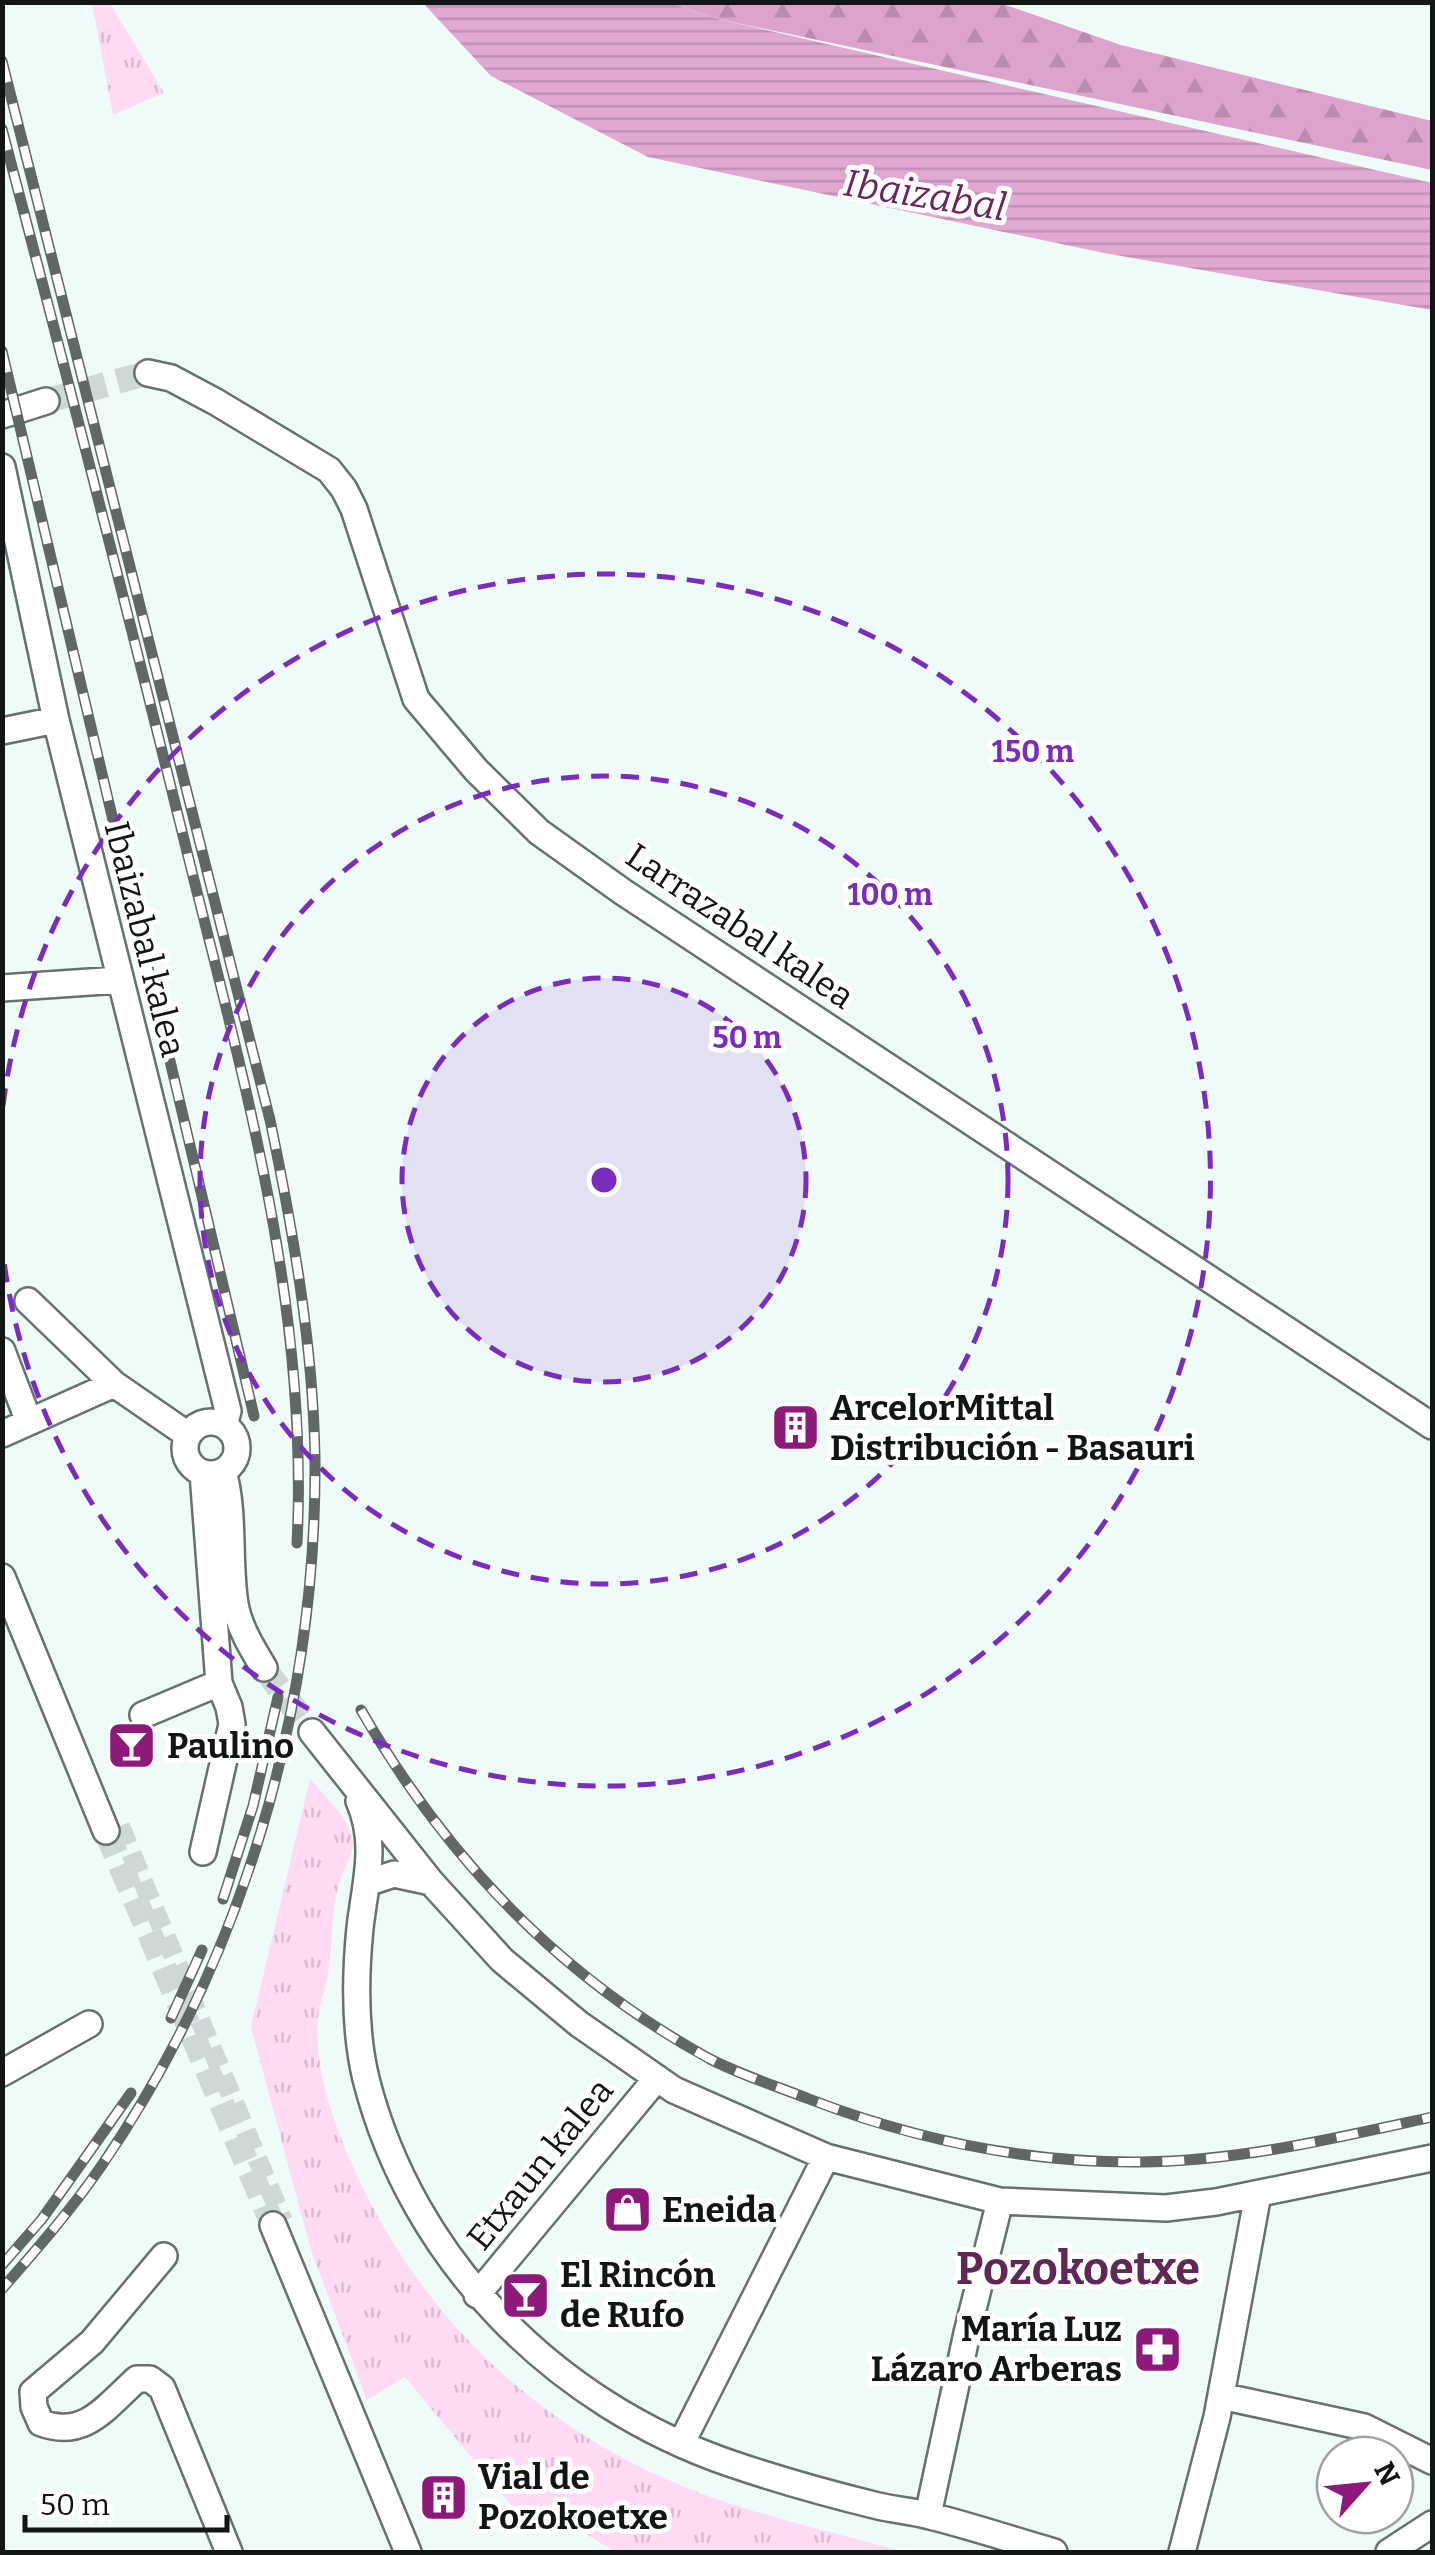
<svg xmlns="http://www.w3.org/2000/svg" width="1435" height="2555" font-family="Bitter,serif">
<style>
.forest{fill:url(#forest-firs)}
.park{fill:url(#park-tufts)}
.water{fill:url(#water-rules)}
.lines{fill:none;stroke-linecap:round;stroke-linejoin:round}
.pedestrian-tunnel{stroke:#ced8d7;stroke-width:20;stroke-dasharray:20 10;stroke-linecap:butt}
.minor-tunnel{stroke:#ced8d7;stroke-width:25;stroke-dasharray:25 12;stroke-linecap:butt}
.minor-casing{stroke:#67716f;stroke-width:30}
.minor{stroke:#fff;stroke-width:25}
.rail-casing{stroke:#606766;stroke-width:11}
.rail{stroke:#fff;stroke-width:8;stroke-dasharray:22;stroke-linecap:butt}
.ring{fill:none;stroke:#7b2cbf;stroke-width:5;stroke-dasharray:18 12}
.labels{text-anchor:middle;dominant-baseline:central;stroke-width:10;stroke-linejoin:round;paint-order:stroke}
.street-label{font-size:35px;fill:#111514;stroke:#fff}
.poi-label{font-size:35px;font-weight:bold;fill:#111514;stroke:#fff;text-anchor:start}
.water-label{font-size:38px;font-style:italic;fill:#68265a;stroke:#fff}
.district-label{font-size:45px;font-weight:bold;fill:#602854;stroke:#fff}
.centre{fill:#7b2cbf;stroke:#fff;stroke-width:5}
.ring-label{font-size:30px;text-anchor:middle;font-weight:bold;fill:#7b2cbf;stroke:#fff;stroke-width:10;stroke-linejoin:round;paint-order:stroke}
</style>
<defs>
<pattern id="forest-firs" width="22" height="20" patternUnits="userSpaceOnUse" patternTransform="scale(2.5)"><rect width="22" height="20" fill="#dca4cd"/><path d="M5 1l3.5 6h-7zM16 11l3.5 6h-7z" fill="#bc8caf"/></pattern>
<pattern id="park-tufts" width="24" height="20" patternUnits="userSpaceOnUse" patternTransform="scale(2.5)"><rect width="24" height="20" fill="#ffdaf4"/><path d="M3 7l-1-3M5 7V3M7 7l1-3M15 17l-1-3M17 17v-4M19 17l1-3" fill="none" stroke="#dabad0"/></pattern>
<pattern id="water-rules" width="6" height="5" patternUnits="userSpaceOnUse" patternTransform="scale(2.5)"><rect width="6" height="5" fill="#e1a8d2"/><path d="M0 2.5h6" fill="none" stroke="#c090b3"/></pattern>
</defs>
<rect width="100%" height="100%" fill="#effbf9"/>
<!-- forest -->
<path class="forest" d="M671,3H1000L1121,45L1432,121V170L718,19Z"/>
<!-- park -->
<path class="park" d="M92,3H110L164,93L113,115Z
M310,1779C323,1794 345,1814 351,1833C357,1852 344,1867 339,1883C331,1911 333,1945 328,1974C326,1988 319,2003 318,2018C313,2076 340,2141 365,2192C429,2321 534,2421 666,2479C742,2513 826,2530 905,2552H615L555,2514L522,2518L405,2377L367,2400L311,2250L251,2027Z"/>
<!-- water -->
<path class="water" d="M423,3H671L718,19L1432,183V310L1104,253L648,157L491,76Z"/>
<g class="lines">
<!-- pedestrian-tunnel -->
<path class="pedestrian-tunnel" d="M120,1826L283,2221"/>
<!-- minor-tunnel -->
<path class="minor-tunnel" d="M46,401L148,373
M264,1668L312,1732
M106,1831L273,2225"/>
<defs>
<path id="minor" d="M148,373L171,378L216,402L329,470L344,489L354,509L416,699L476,770L539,832L623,892L1432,1426
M2,415L46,401
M2,467L56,720L228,1411L224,1425
M2,731L56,720
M2,988L119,980
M28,1301L114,1384L188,1435
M2,1351L29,1422
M185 1448a26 26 0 1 1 52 0a26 26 0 1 1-52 0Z
M2,1434L114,1384
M223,1471C235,1515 228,1560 235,1604C239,1627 252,1648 264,1668
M2,1577L106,1831
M143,1715L219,1683L203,1473
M312,1732L431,1882L502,1960L579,2024L674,2090L826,2157L1000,2201L1166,2208L1216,2202L1432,2158
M359,1801C378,1844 365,1883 360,1928C355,1978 354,2029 366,2079C412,2260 555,2404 732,2464C779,2480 829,2494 878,2506C895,2510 913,2511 930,2516C971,2526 1012,2540 1054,2552
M203,1852L232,1724L229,1707L219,1683
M367,1883L394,1874L431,1882
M2,2073L89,2024
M273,2225L408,2552
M164,2256L92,2342L33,2392L34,2407L41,2423C85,2439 106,2407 137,2379H150L162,2388L229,2552
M477,2295L657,2078
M1221,2396L1364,2427L1432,2461
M682,2442L826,2157
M928,2515L967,2333L1000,2201
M1182,2552L1217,2417L1258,2194
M1389,2552L1432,2524"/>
</defs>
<!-- minor casing -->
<use href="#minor" class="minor-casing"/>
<!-- minor -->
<use href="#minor" class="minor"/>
<defs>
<path id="rail" d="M2,61L270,1120C293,1231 313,1344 315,1458C317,1707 243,1959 102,2165C72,2209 37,2249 2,2289
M2,129C66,372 129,616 189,860C245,1084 309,1310 297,1543
M2,351L254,1416
M361,1710C447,1859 559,1976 710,2059C741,2075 776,2086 809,2099C916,2140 1025,2163 1141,2162C1240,2161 1336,2138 1432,2117
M223,1899L253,1806L278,1697
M171,2018L202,1950
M2,2265L42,2219L131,2093"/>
</defs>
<!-- rail casing -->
<use href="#rail" class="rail-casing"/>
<!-- rail -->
<use href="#rail" class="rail"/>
</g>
<!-- distance rings -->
<circle cx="604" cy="1180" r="202" fill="#7b2cbf" fill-opacity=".12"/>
<g class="ring">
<circle cx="604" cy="1180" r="202"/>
<circle cx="604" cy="1180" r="404"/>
<path d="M3 1106A606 606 0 1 1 3 1254"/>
</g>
<!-- icons -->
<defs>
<symbol id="building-square" viewBox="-11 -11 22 22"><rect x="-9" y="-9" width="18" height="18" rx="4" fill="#8d197a" stroke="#fff"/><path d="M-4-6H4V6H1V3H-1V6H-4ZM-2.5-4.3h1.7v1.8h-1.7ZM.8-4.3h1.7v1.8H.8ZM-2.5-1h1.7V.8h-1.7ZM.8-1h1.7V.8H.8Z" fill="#fff"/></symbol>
<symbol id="bar-square" viewBox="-11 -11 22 22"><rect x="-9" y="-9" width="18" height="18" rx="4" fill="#8d197a" stroke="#fff"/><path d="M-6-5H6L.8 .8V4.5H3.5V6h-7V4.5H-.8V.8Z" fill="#fff"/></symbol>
<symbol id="shop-square" viewBox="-11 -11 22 22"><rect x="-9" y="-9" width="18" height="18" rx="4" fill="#8d197a" stroke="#fff"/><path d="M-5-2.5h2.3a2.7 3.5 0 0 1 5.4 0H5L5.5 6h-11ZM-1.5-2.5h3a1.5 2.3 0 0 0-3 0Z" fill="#fff"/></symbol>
<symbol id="pharmacy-square" viewBox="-11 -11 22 22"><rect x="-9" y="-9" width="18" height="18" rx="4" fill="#8d197a" stroke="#fff"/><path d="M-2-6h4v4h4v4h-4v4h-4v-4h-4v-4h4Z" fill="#fff"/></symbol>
</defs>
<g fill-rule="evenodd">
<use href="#building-square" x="768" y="1400" width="55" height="55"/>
<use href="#bar-square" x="104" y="1718" width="55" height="55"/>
<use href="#shop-square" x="600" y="2182" width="55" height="55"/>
<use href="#bar-square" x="498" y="2268" width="55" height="55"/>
<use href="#pharmacy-square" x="1130" y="2322" width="55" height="55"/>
<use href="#building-square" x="416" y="2470" width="55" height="55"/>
</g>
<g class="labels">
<!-- street labels -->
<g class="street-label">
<text transform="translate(740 926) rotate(34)">Larrazabal kalea</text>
<text transform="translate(145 939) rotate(76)">Ibaizabal kalea</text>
<text transform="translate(540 2164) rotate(-51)">Etxaun kalea</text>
</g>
<!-- poi labels -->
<g class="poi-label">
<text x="830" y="1408">ArcelorMittal<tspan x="830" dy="40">Distribución - Basauri</tspan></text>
<text x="167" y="1746">Paulino</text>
<text x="662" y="2210">Eneida</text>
<text x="560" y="2275">El Rincón<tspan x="560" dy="40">de Rufo</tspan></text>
<text x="1122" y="2329" text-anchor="end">María Luz<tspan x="1122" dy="40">Lázaro Arberas</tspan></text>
<text x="478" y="2477">Vial de<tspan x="478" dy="40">Pozokoetxe</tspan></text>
</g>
<!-- water labels -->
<g class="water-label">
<text transform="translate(925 195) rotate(9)">Ibaizabal</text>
</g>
<!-- district labels -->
<g class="district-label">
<text x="1078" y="2269">Pozokoetxe</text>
</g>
</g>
<circle cx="604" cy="1180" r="15" class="centre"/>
<g class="ring-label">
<text x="1033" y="762">150 m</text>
<text x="890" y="905">100 m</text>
<text x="747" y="1048">50 m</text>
</g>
<!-- border -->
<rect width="1435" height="2555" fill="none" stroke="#111514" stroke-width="10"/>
<!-- north arrow -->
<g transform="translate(1365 2485) rotate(63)"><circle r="48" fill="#ffffff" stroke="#a0a1a1" stroke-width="2.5"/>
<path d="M0-8L18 38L0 25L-18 38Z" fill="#8d197a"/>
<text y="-15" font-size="28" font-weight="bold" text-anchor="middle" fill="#111514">N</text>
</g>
<!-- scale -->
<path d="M25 2515v15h202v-15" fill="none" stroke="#111514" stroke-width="5"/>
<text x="40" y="2515" font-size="30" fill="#111514" stroke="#ffffff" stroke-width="8" paint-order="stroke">50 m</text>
</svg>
